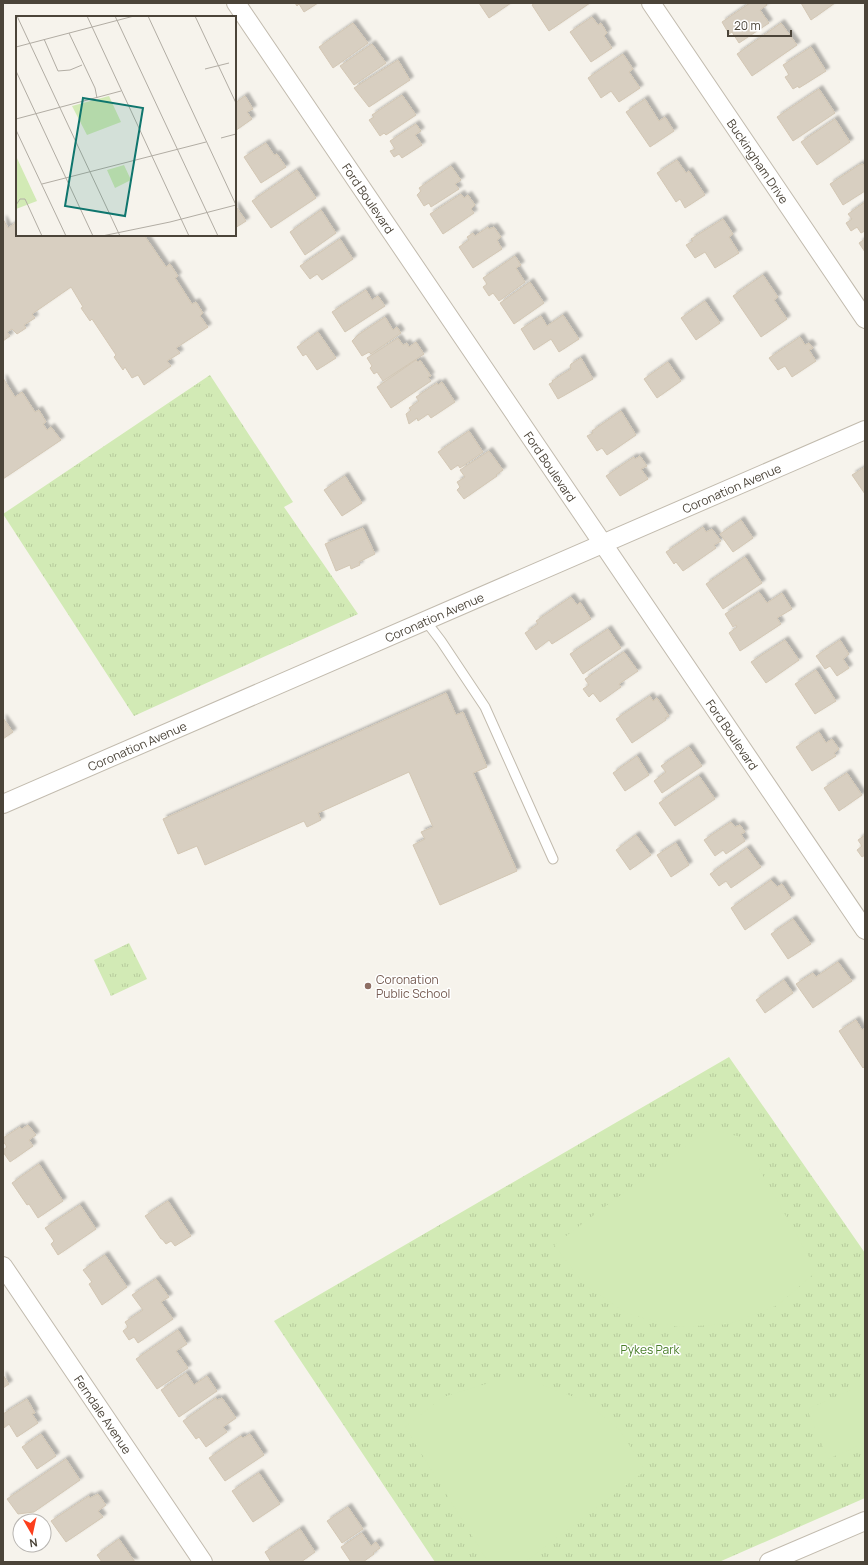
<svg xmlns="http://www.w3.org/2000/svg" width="868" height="1565" font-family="Manrope,sans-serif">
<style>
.grass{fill:url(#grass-tufts)}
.pitch{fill:#d2eab5}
.building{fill:#d8cfc1;stroke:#d3c7b4;filter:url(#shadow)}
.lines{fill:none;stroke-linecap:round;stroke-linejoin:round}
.lane-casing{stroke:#c2bbae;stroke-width:11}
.street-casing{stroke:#c2bbae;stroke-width:20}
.lane{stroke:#fff;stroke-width:9}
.street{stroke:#fff;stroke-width:18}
.education-dot{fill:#8d6e63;stroke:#fff;stroke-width:1.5}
.labels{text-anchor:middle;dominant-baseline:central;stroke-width:3;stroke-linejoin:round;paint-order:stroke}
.street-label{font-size:12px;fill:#4b4439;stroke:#fff}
.education-label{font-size:12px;fill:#785e54;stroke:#fff;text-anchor:start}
.park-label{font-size:12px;fill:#4a7f2a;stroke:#fff}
.inset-road{fill:none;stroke:#b2ada4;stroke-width:1}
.view{fill:#0f766e;fill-opacity:0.15;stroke:#0f766e;stroke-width:2}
.inset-edge{fill:none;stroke:#4b4439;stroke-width:2}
</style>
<defs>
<pattern id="grass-tufts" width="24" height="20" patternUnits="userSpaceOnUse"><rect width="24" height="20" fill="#d2eab5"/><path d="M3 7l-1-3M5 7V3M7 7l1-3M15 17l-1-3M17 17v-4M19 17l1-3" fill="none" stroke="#b6ca9c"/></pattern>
<filter id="shadow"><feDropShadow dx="3.5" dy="-3.5" stdDeviation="1" flood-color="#0004"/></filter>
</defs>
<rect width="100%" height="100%" fill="#f6f3ec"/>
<!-- grass -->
<path class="grass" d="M210,375L293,502L284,507L358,614L134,716L3,514Z
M129,943L147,979L111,996L94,960Z
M729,1057L865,1253V1498L719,1562H435L274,1321Z"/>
<!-- pitch -->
<path class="pitch" d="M709,1129L741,1137L817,1271L778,1305L730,1324L678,1327L628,1314L585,1285L554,1245Z
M489,1383H537L582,1400L620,1430L645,1471L525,1562H488L405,1427L443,1397Z
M865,1384V1443L828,1459L807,1409Z"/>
<!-- building -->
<path class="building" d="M295,3H318L304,12L299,4L297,6Z
M479,3H511L489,18Z
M535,3H590L549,31L532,5Z
M750,3H765L767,5L760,10L769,23L739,43L732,32L729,34L722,22Z
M801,3H835L811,20Z
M592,17L598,25L601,23L607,33L604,36L612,48L591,62L570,32Z
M353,23L368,43L333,68L319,47Z
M781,23L797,45L752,76L737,54Z
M372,44L386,63L354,85L340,66Z
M811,47L826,71L799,88L798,86L793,89L785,77L789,75L783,65Z
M623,54L633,69L629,72L640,88L619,102L611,91L601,98L588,78Z
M398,60L410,80L369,107L354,88Z
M819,89L835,113L793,141L777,117Z
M402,95L416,115L386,135L384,133L380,136L369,120L374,117L372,115Z
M245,96L253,109L247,112L252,119L235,131V103Z
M645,99L659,121L665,117L674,131L650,147L626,112Z
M835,119L850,142L817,165L801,142Z
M416,124L421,131L415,135L422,145L402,158L399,154L394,157L390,151L395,149L390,141Z
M266,143L274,155L277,154L286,167L261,183L244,157Z
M677,160L686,173L689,171L705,195L685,208L680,199L676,202L657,173Z
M863,164L865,167V191L843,205L830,184L859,165Z
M451,166L461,180L455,184L459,189L431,207L429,203L424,206L417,195L421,191L419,188Z
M297,170L316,198L271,228L252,201Z
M461,194L464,198L468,195L475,205L471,209L474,213L443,234L430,214Z
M865,202V231L861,233L857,227L851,231L846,223L852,219L848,214Z
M235,205L246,221L235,228Z
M321,210L336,233L305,255L290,232Z
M3,219L8,228L17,222V235H144L166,267L170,264L178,276L175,278L192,304L196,302L203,313L200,316L208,327L176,348L180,353L167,361L171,366L144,385L138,375L132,378L125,367L123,370L114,357L116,355L92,319L90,321L81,308L83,307L71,287L32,314L35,318L24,325L26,328L17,334L12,329L7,332L10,336L3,341Z
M723,219L733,234L729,237L739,253L715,268L705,252L695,258L686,245L693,241L691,239Z
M488,227L489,229L494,227L501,237L497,240L502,249L473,268L459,247L469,240L467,237L473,233L475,236Z
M340,239L353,259L322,280L317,274L310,279L300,266Z
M865,239V252L859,243Z
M515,256L521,265L516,268L525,282L499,301L493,293L489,296L483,287L487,284L483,278Z
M763,275L778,297L774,300L787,319L761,337L733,296Z
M530,282L544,303L514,324L500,303Z
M366,290L372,300L378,296L385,306L345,332L332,312Z
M705,301L720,323L696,340L681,318Z
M563,315L579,339L559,352L551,339L534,350L521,329L541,316L547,326Z
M385,317L393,330L397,327L401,333L371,354L369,352L362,356L352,341L358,335Z
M318,332L336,358L317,370L306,354L303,356L297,347Z
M800,337L805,345L809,343L813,348L809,350L816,361L792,377L785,366L778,370L769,358Z
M398,338L403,345L407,343L409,347L416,342L424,354L383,381L377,372L374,374L370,368L372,366L367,358Z
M581,358L593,379L558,399L549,384L553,382L552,381L571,369L570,366L571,364Z
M416,360L418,362L420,360L431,376L428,377L431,381L391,408L377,387Z
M668,362L681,381L657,398L644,379Z
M3,378L15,397L22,392L35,412L39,410L46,422L43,424L47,430L51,427L61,440L3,479Z
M442,382L455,402L431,418L428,414L418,421L417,418L409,424L406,414L411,410L409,408L419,401L416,397L437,383L438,385Z
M621,411L636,435L607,455L602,448L597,451L587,436L593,433L592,431Z
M469,431L483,452L460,468L458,465L451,470L438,452Z
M489,451L503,470L496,475L497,476L464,499L457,490L460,487L457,482L465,477L460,470Z
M640,456L647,466L641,469L648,479L620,496L606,476L634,457L635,459Z
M865,467V494L852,475Z
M345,476L362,503L342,516L324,490Z
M741,520L753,538L733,552L720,534Z
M703,527L706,532L712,529L721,541L714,545L716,548L683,571L676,562L674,564L666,552Z
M363,528L375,554L359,562L360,565L351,569L350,565L336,571L325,544Z
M745,557L762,583L723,609L706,584Z
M759,592L767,603L782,593L792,609L777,618L781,624L740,651L729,633L737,627L736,625L733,627L725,614Z
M571,597L577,605L580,602L591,619L552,644L549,640L536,650L525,633L538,624L536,621Z
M608,629L621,648L583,674L570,654Z
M785,640L799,660L766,683L751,662Z
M840,640L849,654L843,659L849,668L837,676L830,666L825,669L816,656Z
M624,652L638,671L619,684L621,687L600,702L593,693L589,697L583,689L589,685L585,679Z
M816,670L836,701L815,714L795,684Z
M446,693L456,715L463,712L487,767L473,773L517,871L440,905L413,845L425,839L421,832L433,827L409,772L318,813L321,820L307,827L304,821L205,865L197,846L178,854L163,819Z
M650,696L653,701L657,698L669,716L665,718L666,720L632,743L616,719Z
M3,718L13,732L3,739Z
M819,732L826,743L832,739L839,749L834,753L836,756L812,771L796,747Z
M689,747L702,766L662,793L654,781L666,772L661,766Z
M637,756L649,775L625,791L613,773Z
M847,773L862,795L839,811L824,788Z
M699,776L715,799L675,826L659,803Z
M731,822L735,827L740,825L745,832L741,834L745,841L726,854L723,850L715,856L704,840Z
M636,835L651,855L630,870L616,850Z
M865,835V855L862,857L857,850L862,846L858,840Z
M676,843L689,865L671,877L657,855Z
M747,848L761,867L731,888L726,881L719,886L710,874Z
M771,880L777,887L782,884L791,898L745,930L731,908Z
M793,919L811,944L788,959L771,934Z
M838,962L852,981L813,1008L796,984L813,973L816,977Z
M784,980L793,993L765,1013L756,1000Z
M856,1020L862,1030L865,1028V1066L863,1068L839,1031Z
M28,1125L36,1135L29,1140L33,1146L10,1162L3,1152V1150L7,1147L3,1141V1138L20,1127L22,1129Z
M39,1164L63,1201L38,1218L29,1204L27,1205L12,1183Z
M168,1201L191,1236L175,1246L171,1241L166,1244L162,1239H161L145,1216Z
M80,1205L96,1229L58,1255L51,1244L54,1241L45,1228Z
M105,1255L127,1287L102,1305L89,1284L92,1282L83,1270Z
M156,1279L169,1297L161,1302L173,1319L138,1343L134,1337L129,1340L123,1331L128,1327L125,1322L143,1310L132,1295Z
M178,1330L187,1344L176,1351L188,1368L157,1389L136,1359Z
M186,1373L194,1385L207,1376L217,1391L179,1417L161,1390Z
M3,1375L9,1384L3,1388Z
M216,1398L217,1400L222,1398L236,1418L223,1427L227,1432L206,1447L199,1437L196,1439L183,1421Z
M27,1399L35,1413L32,1414L38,1423L17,1437L9,1424L4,1428L3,1414Z
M41,1434L56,1456L37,1469L22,1447Z
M250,1434L264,1455L225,1481L209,1458L241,1436L243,1438Z
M66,1459L80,1480L34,1512L18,1514L7,1499Z
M259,1473L280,1504L253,1522L232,1491Z
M98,1494L106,1505L98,1511L103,1517L66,1542L51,1521L89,1496L90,1498Z
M348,1507L363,1529L342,1543L327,1521Z
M300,1529L315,1552L301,1562H271L265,1552Z
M362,1533L371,1546L376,1542L380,1548L373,1553L374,1554L363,1562H351L341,1547Z
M119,1539L135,1562H102L97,1555Z"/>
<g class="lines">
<defs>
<path id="lane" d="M425,620L441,641L485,707L553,859"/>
<g id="street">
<path id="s1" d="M236,3L865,930"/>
<path id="s2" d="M651,3L865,319"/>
<path id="s3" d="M3,804L865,430"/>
<path id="s4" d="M3,1266L203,1562"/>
<path d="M769,1562L865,1521"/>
</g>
</defs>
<!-- lane casing -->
<use href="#lane" class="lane-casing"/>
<!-- street casing -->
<use href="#street" class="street-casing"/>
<!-- lane -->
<use href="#lane" class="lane"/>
<!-- street -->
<use href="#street" class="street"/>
</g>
<!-- markers -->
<circle class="education-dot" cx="368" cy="986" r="4"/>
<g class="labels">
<!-- street labels -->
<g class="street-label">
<text stroke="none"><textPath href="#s2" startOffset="191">Buckingham Drive</textPath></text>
<text stroke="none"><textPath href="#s1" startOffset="236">Ford Boulevard</textPath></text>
<text stroke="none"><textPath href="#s1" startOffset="560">Ford Boulevard</textPath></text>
<text stroke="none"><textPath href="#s3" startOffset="794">Coronation Avenue</textPath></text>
<text stroke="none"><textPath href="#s3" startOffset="470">Coronation Avenue</textPath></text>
<text stroke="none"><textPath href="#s1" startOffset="884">Ford Boulevard</textPath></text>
<text stroke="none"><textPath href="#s3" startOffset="146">Coronation Avenue</textPath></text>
<text stroke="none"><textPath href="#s4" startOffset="179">Ferndale Avenue</textPath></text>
</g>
<!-- education labels -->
<g class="education-label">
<text x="376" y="979">Coronation<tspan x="376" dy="14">Public School</tspan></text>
</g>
<!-- park labels -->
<g class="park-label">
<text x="650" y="1349">Pykes Park</text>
</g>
</g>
<!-- overview -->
<g transform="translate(16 16)">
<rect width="220" height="220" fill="#f6f3ec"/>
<path d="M93,80L105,106L71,119L56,90ZM0,140L21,185L0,193ZM108,149L115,164L99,172L91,154Z" fill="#d2eab5"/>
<path d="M91,86L97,97L91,99L84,97L81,91ZM73,101L80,102L85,108L73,114L67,103Z" fill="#d2eab5"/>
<path class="inset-road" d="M1,0L104,220M71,0L173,220M99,0L202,220M132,0L220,189M179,0L220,87M53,17L79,72L81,82M28,23L42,55L54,54L66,49M0,31L118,0M189,53L213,47M0,55L77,220M0,103L105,75M0,114L50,220M205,122L220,118M26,168L190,126M0,189L4,183H9L26,220M86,220L154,206L220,189"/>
<path class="view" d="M67,82L127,92L109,200L49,190Z"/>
<rect width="220" height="220" class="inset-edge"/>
</g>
<!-- border -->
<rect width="868" height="1565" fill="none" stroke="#4b4439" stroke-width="8"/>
<!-- north arrow -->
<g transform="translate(32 1533) rotate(171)"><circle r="19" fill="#ffffff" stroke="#b7b4b0"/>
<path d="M0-3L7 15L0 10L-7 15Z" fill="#fc3f1d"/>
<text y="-6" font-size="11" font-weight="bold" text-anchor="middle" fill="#4b4439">N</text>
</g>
<!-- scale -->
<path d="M728 30v6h63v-6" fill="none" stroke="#4b4439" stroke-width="2"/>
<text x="734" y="30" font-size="12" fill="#4b4439" stroke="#ffffff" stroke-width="3" paint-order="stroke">20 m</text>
</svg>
